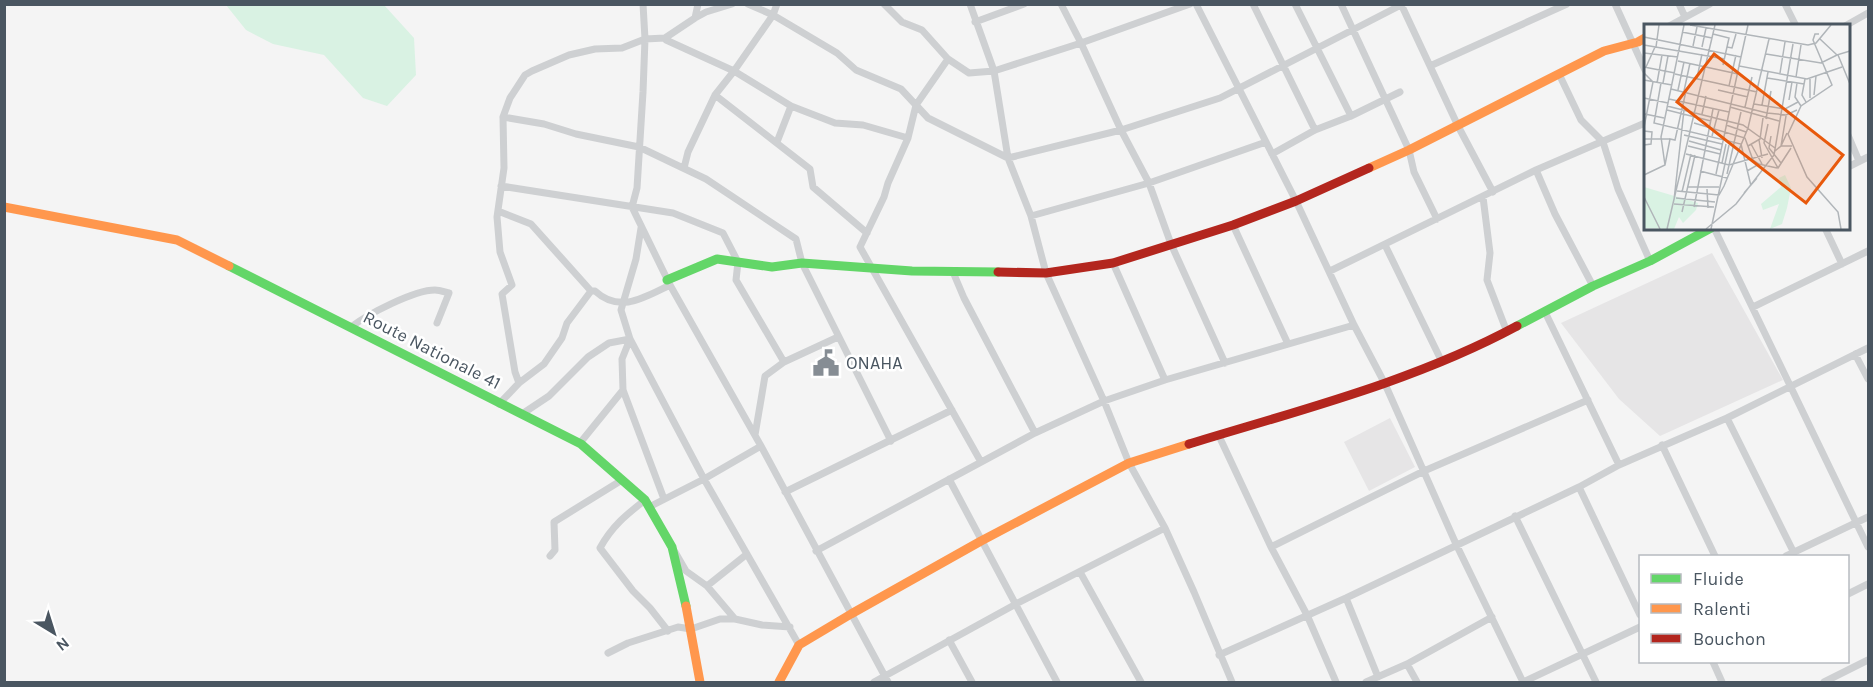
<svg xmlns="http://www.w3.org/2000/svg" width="1873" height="687" font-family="Karla,sans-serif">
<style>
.education{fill:#e6e5e6}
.green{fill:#d9f2e3}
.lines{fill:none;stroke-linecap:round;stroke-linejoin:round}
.street{stroke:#ced0d2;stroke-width:7}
.fast{stroke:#63d668;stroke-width:9}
.slow{stroke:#ff974d;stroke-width:9}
.jam{stroke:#b3261e;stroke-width:9}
.labels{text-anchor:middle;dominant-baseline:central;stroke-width:5;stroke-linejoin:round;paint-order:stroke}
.street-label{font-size:18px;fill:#4a5661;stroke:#fff}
.poi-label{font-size:18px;fill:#4a5661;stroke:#fff;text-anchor:start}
.inset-road{fill:none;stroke:#b0b5b9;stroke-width:1.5}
.view{fill:#e8590c;fill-opacity:0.15;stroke:#e8590c;stroke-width:3}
.inset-edge{fill:none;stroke:#4a5661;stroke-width:3}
</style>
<rect width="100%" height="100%" fill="#f4f4f4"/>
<!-- education -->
<path class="education" d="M1712,253L1783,380L1660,436L1619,399L1561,323Z
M1390,418L1415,467L1369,491L1344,442Z"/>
<!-- green -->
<path class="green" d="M226,5H384L414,38L416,75L387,106L363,98L324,55L273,44L246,30Z"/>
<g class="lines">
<!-- street -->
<path class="street" d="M643,4L645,39L643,92L637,188L632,207L670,285L761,446L888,682
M748,4L773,15L837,53L856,70L901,89L928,118L1008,158L1121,130L1220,98L1403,4
M884,4L902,22L922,30L948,59L969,73L994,71L1081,43L1190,4
M970,4L994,71L1008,158L1031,216L1046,273L1104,401L1129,463L1165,528L1194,592L1232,682
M1061,4L1081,43L1121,130L1149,183L1171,244L1225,363
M1196,4L1296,201L1354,325L1385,384L1456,544L1523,682
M1253,4L1315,130
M1295,4L1351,116
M1341,4L1409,150L1414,172L1437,219
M1401,4L1458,126L1493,192
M1615,4L1645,70
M1679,4L1685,17
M1785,4L1796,26
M695,18L706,12L732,4
M975,22L1024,4
M1669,26L1710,4
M1845,26L1868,13
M665,38L666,40L734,71L791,106L835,123L863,125L908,138
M948,59L916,105L908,138L888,183L884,197L860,247L981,462
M1430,66L1567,4
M1559,74L1581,120L1603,142L1618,189L1650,261
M715,95L810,169L813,187L867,233
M503,117L510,98L525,75L532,71L569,55L595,49L622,48L645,39L665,38L695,18L698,4
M1848,135L1859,161
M777,142L791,106
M1272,154L1315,130L1351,116L1400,92
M1848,167L1868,157
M684,168L688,152L715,95L734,71L773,15L777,4
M1536,170L1555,214L1593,286
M501,186L673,213L723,233L738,262L736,280L784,362
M1483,197L1490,253L1487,280L1507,332
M498,211L531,224L591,291
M1031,216L1149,183L1266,142
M1233,225L1288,344
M641,228L636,259L621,310L630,339L704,479L799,645
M1714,228L1868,547
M1825,228L1842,264
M1385,245L1442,362
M1113,263L1165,380
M1330,271L1536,170L1645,123
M953,272L964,298L1035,433
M1753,307L1868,251
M1545,312L1619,465
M351,327C368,314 414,290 435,290C439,290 445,292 449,293L437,323
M630,339L622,359L623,390L664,499
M1855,354L1868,379
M519,383L515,372L502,294L512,285L500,252L497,217L504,168L503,117L544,124L576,134L639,147L706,179L796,239L802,263L891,441
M499,404L519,383L544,364L562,338L567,323L591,291H595C620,314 645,297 670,285
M522,414L549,396L588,357L609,343L630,339
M1727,418L1794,553
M755,435L765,376L784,362L838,337
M1219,436L1271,547L1307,615L1336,682
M580,443L623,390
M1662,445L1715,556
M949,479L1057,682
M1579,487L1640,615
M785,492L952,410
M645,500C626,515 612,526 600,548L633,591L650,608L668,631
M649,507L704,479L761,446
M1515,516L1596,682
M1271,547L1424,471L1588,400
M816,551L1035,433L1104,401L1165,380L1354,325
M675,552L686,571L707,586L735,619
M550,556L555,550L554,522L622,480
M1786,556L1868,517
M1080,572L1141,682
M707,586L747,554
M1848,594L1868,584
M1346,598L1378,677
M949,640L972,682
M608,653L628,643L678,627L691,629L720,619H735L762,625L790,627
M1219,655L1346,598L1579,487L1619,465L1727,418L1868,348
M1713,662L1722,682
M1407,664L1417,682
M874,682L1016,604L1165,528
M1366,682L1407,664L1492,617
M1523,682L1640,627
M1824,682L1868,660"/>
<!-- fast -->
<path class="fast" d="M229,266L581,444L645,500L672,547L686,606
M667,280L717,259L772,267L802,263L912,271L998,272
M1517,326L1593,286L1650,261L1711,228"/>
<!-- slow -->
<path class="slow" d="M1369,168L1409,150L1604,51L1638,42L1645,38
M4,207L177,240L229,266
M686,606L700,682
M779,682L799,645L851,614L981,541L1129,463L1189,444"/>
<!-- jam -->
<path class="jam" d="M998,272L1046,273L1113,263L1233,225L1296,201L1369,168
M1189,444C1300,410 1415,381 1517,326"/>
</g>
<!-- icons -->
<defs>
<symbol id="civic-bare" viewBox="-9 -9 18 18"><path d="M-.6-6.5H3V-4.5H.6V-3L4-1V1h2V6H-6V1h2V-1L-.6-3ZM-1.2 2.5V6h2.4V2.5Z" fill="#868d94" stroke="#fff" stroke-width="2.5" paint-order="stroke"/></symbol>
</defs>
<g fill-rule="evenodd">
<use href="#civic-bare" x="807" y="344" width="38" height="38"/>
</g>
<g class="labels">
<!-- street labels -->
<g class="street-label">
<text transform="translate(432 350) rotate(27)">Route Nationale 41</text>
</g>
<!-- poi labels -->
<g class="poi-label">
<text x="846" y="363">ONAHA</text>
</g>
</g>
<!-- overview -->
<g transform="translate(1644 24)">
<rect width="206" height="206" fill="#f4f4f4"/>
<path d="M141,151L147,164L143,184L138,200L126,205L135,180L119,186L117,180L137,163L135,154ZM0,163L54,179L52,186L39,199L35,193L30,205L0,204Z" fill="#d9f2e3"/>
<path class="inset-road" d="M46,1L164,21L172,19L187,1M104,1L95,42L163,55L198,43M38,8L68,14M69,10L85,14L79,41M175,10H171L169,16L188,61L157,82L144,110L163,153L194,188L197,205M0,13L97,33M176,15L193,31L206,27M0,21L81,35M49,22L53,3M12,23L15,1M58,23L62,4M83,23L88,24L92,10M0,29L34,33M122,30L177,39L193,31M194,31L206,60M34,37L94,50M0,43L31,49M2,43L11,23M0,49L9,58L0,103M136,49L141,18M31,50L113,68M152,53L157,21M53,54L58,30M123,54L160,60M161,55L158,71L162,78M166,55V74M0,56L28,61M13,59L18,31M17,59L10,99L97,120L107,162M19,59L24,32M153,59L151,73L157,82M85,62L92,31M27,65L123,89L142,91L153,86M34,66L40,38M74,66L104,73M40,67L46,39M170,71L172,52M0,74L24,79M25,75L85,88M145,76L148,58M110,80L141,85L154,78M118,81L124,48M23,82L99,101L131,124M86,83L135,97M101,83L108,53M23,86L67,97M1,90L20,94M58,90L62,72M122,95L127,67M50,99L101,114L109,136L115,140M124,100L120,119L134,144L147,124M82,101L102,108M0,107L8,108L7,120L0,121M143,109L137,122H148M40,111L78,120M68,112L75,86M127,112L125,124L137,139M0,115H26M115,116L118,134M45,117L77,126M107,120L118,140M44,122L76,130M104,122L116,115L119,94M131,127L137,122L142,92M42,130L85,141L124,130M78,139L82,120M21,141L17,113L40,1M56,147L83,154M103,147L115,140L133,144M72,150L95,42M83,150L97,88M0,151L21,141L26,115L31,116L42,67M44,163H75M63,165L64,184M33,167L75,171L80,162L104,104L125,15M38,168L47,130M100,169L113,154M0,173L16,205M32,174L71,178M30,176L40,86M30,180L70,183M50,183L69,85M38,188L51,131M23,205L71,1M62,205L92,180L130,131L149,20M67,205L85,121"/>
<path class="view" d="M70,30L199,131L162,179L33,78Z"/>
<rect width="206" height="206" class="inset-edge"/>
</g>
<!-- border -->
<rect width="1873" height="687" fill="none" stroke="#4a5661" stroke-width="12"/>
<!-- legend -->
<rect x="1639" y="555" width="210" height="108" fill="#ffffff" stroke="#b7bbc0" stroke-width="1.5"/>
<rect x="1651" y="574" width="30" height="9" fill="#63d668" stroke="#b7bbc0" stroke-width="1.5"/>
<text x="1693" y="585" font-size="18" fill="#4a5661">Fluide</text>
<rect x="1651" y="604" width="30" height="9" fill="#ff974d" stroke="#b7bbc0" stroke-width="1.5"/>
<text x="1693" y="615" font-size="18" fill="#4a5661">Ralenti</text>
<rect x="1651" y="634" width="30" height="9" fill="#b3261e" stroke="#b7bbc0" stroke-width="1.5"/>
<text x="1693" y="645" font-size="18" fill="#4a5661">Bouchon</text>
<!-- north arrow -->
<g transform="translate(54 633) rotate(142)" stroke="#ffffff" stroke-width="4.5" paint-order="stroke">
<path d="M0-4.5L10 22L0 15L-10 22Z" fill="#4a5661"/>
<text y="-9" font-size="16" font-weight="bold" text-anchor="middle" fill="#4a5661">N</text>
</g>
</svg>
